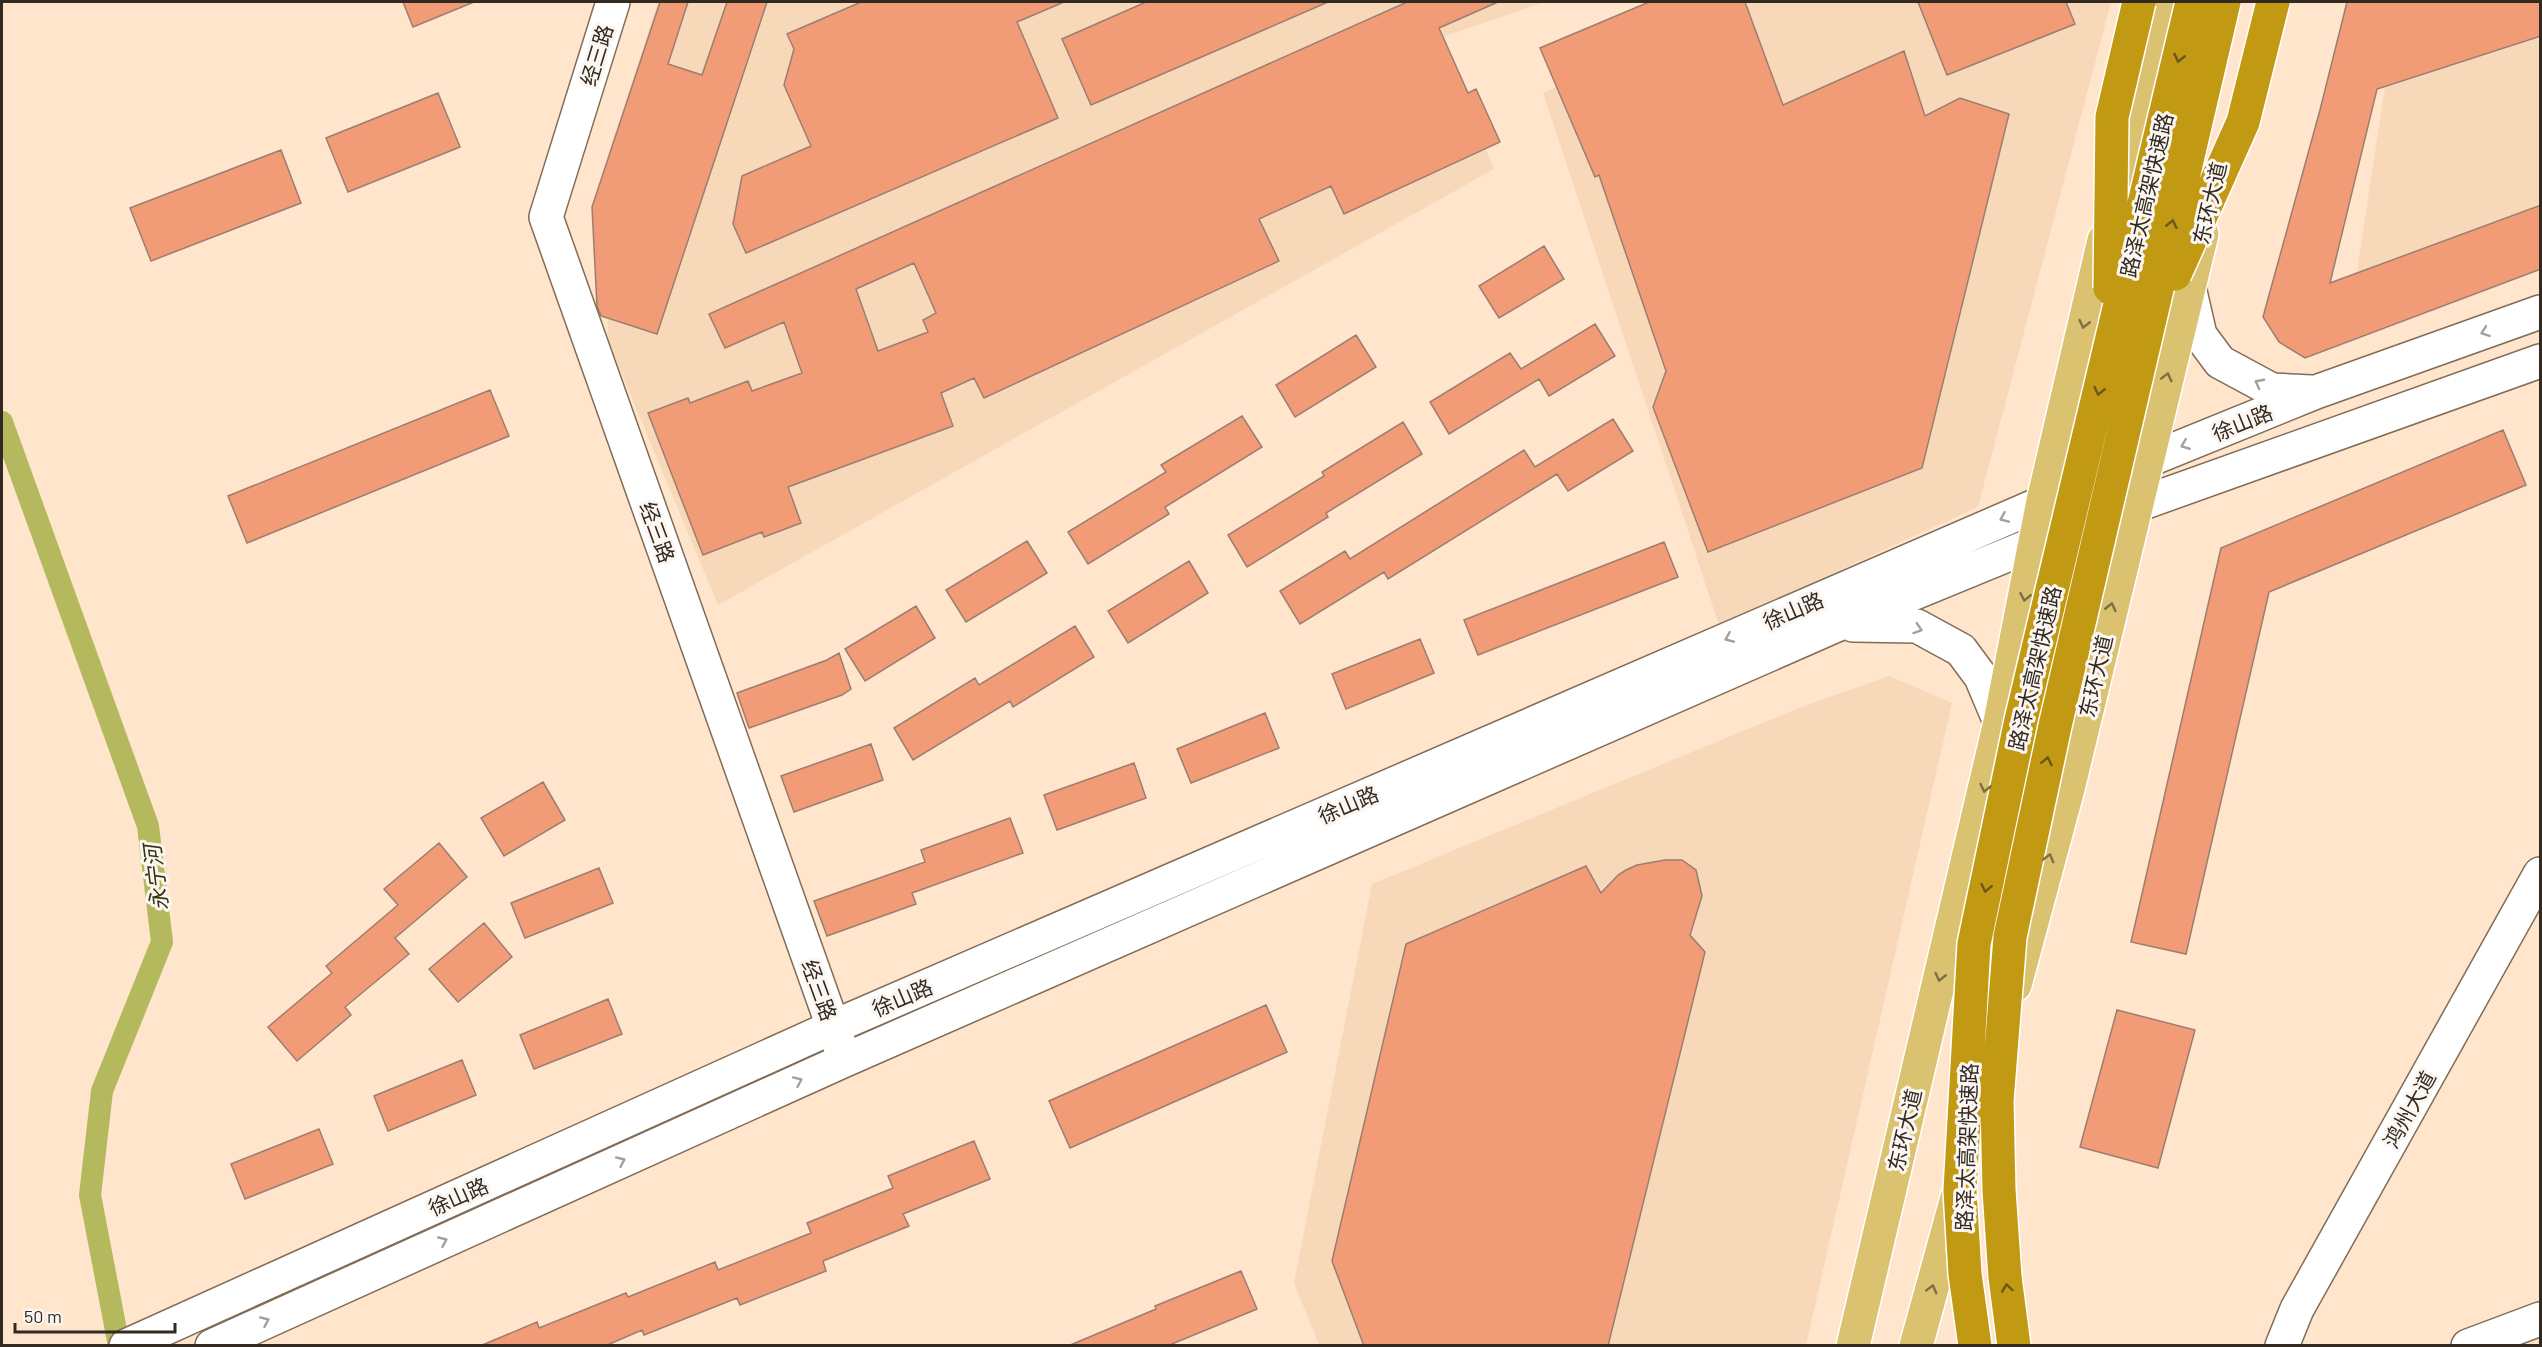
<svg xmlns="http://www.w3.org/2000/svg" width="2542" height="1347" font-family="Barlow,'Noto Sans SC',sans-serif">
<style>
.built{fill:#f7d9ba}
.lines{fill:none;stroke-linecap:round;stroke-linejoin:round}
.canal{stroke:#b5b95e;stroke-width:22}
.building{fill:#f29c77;stroke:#9c7d70;stroke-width:1.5;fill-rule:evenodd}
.secondary-casing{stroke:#826c56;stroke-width:36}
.primary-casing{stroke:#fff;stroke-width:36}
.secondary{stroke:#fff;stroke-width:33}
.primary{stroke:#dac271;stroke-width:33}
.highway-bridge-casing{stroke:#fff;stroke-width:36;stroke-linecap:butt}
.highway-bridge{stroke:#c29913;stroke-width:33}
.oneway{stroke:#6c561b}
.oneway2{stroke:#7e6e44}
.oneway3{stroke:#a39f9b}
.labels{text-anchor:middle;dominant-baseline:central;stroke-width:6;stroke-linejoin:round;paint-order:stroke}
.street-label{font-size:21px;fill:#322920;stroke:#fbf6f1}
.water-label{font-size:22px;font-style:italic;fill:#33340d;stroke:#fbf6f1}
</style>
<rect width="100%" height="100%" fill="#fee5cc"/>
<!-- built -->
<path class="built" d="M658,2H1545L1440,38L1494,169L718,605L608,341L607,158Z
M1746,2H2111L1978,507L1719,625L1543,93Z
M2398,2H2540V270L2348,329Z
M1889,676L1952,703L1806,1345H1319L1294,1283L1372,884L1801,707Z"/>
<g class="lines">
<!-- canal -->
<path class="canal" d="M2,422L148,826L162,942L102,1091L90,1195L119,1346"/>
</g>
<!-- building -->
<path class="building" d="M403,2H474L413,27Z
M660,2H688L668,64L702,75L727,2H767L657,334L601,316L597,306L592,207Z
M861,2H1064L1017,22L1058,118L746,253L733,224L742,176L811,146L784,85L794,49L787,34Z
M1146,2H1328L1091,105L1062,39Z
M1407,2H1498L1439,28L1468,93L1476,89L1500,142L1344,214L1331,186L1259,219L1279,261L984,398L974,378L941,393L953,426L788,487L801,523L764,537L762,532L703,555L648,413L688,398L690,403L748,381L752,391L802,373L784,322L725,348L709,314ZM914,263L936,313L923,320L928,332L878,351L856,289Z
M1649,2H1745L1783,105L1904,51L1925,116L1960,98L2009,114L1922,468L1708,552L1653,407L1666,371L1599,175L1595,177L1540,48Z
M1918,2H2066L2075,24L1947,75Z
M2347,2H2541V36L2377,89L2330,283L2541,205V269L2305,358L2279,342L2263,317L2320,110Z
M438,93L460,147L348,192L326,138Z
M281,150L301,203L151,261L130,208Z
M1544,246L1564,279L1499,318L1479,286Z
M1595,324L1615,356L1549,396L1539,379L1449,434L1430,402L1510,353L1521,369Z
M1356,335L1376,367L1295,417L1276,385Z
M490,390L509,436L247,543L228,496Z
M1242,416L1262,447L1165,507L1169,514L1088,564L1068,532L1166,472L1161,465Z
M1613,419L1633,451L1568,491L1557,474L1388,579L1384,572L1300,624L1280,591L1345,551L1350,559L1524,450L1535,467Z
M1403,422L1422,454L1326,513L1328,517L1247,567L1228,535L1324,476L1322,472Z
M2503,430L2526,485L2269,592L2186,954L2131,942L2221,548Z
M1027,541L1047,573L966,622L946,590Z
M1664,542L1678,577L1478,655L1464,620Z
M1189,561L1208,593L1128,643L1108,611Z
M916,606L935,638L865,681L845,649Z
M1075,626L1094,657L1013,707L1010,701L913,760L894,728L975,678L979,685Z
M1420,639L1434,673L1346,709L1332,674Z
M839,653L851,689L842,695L749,728L737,693L827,660Z
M1265,713L1279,748L1191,783L1177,749Z
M871,744L883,780L794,812L781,776Z
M1134,763L1146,798L1057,830L1044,795Z
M543,782L565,820L504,856L481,818Z
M1010,818L1023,853L912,893L916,904L827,936L814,901L925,862L921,850Z
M439,843L467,877L395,938L409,954L345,1007L351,1015L297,1061L268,1027L332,973L326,966L398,905L384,889Z
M1665,860H1682L1696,870L1702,896L1690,935L1705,952L1608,1346H1364L1332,1261L1406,944L1586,866L1601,893L1618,875L1626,870L1637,865Z
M599,868L613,903L525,938L511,903Z
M484,923L512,957L458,1002L429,969Z
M608,999L622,1034L534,1069L520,1035Z
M1266,1005L1287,1052L1070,1148L1049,1101Z
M2117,1010L2195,1030L2158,1168L2080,1147Z
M462,1060L476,1095L388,1131L374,1096Z
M319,1129L333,1164L245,1199L231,1164Z
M974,1141L990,1179L903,1214L909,1226L823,1261L826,1271L740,1305L737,1298L644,1335L642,1330L605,1346H480L537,1322L539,1328L626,1293L628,1297L715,1262L718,1270L811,1233L807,1223L893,1188L888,1176Z
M1241,1271L1257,1309L1167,1346H1068L1156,1309L1155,1306Z"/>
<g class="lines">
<defs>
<path id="secondary" d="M613,2L546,217L841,1049
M2189,287L2200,335L2220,362L2272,390L2311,392
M2124,470L2316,392L2540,312
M2112,514L2540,361
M1853,625L1917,626L1961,650L1981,677L2000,722
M126,1346L833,1027L2065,493
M212,1346L845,1060L1839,624L2058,534
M2282,1346L2297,1309L2540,874
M2468,1346L2540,1319"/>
<path id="primary" d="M2118,181L2160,2
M2015,985L2068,789L2202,234
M1853,1346L2000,722L2043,501L2104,240
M1916,1346L1958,1194"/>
</defs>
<!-- secondary casing -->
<use href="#secondary" class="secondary-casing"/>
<!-- primary casing -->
<use href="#primary" class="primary-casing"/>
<!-- secondary -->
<use href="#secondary" class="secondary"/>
<!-- primary -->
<use href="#primary" class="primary"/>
<defs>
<path id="highway-bridge" d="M2175,274L2243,122L2273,2
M2110,288L2112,117L2139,2
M1975,1346L1965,1274L1960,1191L1974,944L2021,720L2192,2
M2014,1346L2005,1277L1999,1190L1997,1101L2010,937L2055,726L2224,2"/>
</defs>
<!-- highway-bridge casing -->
<use href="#highway-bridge" class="highway-bridge-casing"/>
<!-- highway-bridge -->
<use href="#highway-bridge" class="highway-bridge"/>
</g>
<!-- one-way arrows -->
<defs><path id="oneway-chevron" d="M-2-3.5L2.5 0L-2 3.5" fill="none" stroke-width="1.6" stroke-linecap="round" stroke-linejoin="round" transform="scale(1.5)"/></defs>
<g class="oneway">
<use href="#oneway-chevron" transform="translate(2179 58) rotate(103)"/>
<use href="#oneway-chevron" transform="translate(2172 224) rotate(-77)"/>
<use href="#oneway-chevron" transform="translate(2099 391) rotate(103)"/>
<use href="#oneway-chevron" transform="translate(2047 761) rotate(-78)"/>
<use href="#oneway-chevron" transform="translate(1986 888) rotate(102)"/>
<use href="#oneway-chevron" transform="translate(2007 1288) rotate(-98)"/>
</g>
<g class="oneway2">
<use href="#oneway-chevron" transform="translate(2084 324) rotate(103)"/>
<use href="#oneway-chevron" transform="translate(2167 377) rotate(-76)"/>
<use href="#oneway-chevron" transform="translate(2025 597) rotate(101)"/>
<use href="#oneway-chevron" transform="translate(2111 607) rotate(-77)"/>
<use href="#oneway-chevron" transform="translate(1985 788) rotate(103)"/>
<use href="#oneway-chevron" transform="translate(2049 858) rotate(-75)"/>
<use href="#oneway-chevron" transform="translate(1940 977) rotate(103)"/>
<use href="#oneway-chevron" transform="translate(1932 1289) rotate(-75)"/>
</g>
<g class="oneway3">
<use href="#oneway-chevron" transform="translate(2485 332) rotate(160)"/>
<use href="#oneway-chevron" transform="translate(2259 383) rotate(-152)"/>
<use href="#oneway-chevron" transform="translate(2185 445) rotate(158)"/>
<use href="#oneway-chevron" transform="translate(2004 518) rotate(157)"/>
<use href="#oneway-chevron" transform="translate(1918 629) rotate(18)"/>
<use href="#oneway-chevron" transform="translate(1729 638) rotate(157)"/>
<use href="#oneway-chevron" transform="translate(798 1081) rotate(-24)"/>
<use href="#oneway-chevron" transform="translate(621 1161) rotate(-24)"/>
<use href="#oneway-chevron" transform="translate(443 1241) rotate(-24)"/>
<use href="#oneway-chevron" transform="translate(265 1321) rotate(-24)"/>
</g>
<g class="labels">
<!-- street labels -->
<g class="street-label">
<text transform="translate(596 55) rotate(-73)">经三路</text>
<text transform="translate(2146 195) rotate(-77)">路泽太高架快速路</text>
<text transform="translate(2209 203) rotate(-77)">东环大道</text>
<text transform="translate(2242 422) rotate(-22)">徐山路</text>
<text transform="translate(658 532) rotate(70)">经三路</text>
<text transform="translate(1793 610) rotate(-23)">徐山路</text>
<text transform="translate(2034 668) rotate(-77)">路泽太高架快速路</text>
<text transform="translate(2095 676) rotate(-77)">东环大道</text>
<text transform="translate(1348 804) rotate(-23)">徐山路</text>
<text transform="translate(820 990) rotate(70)">经三路</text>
<text transform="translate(902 997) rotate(-23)">徐山路</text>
<text transform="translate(2409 1109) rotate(-61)">鸿州大道</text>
<text transform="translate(1904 1130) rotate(-77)">东环大道</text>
<text transform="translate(1966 1147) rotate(-88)">路泽太高架快速路</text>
<text transform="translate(458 1196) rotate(-24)">徐山路</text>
</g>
<!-- water labels -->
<g class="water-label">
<text transform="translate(155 878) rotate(-97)">永宁河</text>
</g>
</g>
<!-- border -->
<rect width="2542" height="1347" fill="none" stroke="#322920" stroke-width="6"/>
<!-- scale -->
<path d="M15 1323v9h160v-9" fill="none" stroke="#322920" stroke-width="3"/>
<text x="24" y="1323" font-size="18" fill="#322920" stroke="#fbf6f1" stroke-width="4.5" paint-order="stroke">50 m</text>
</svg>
